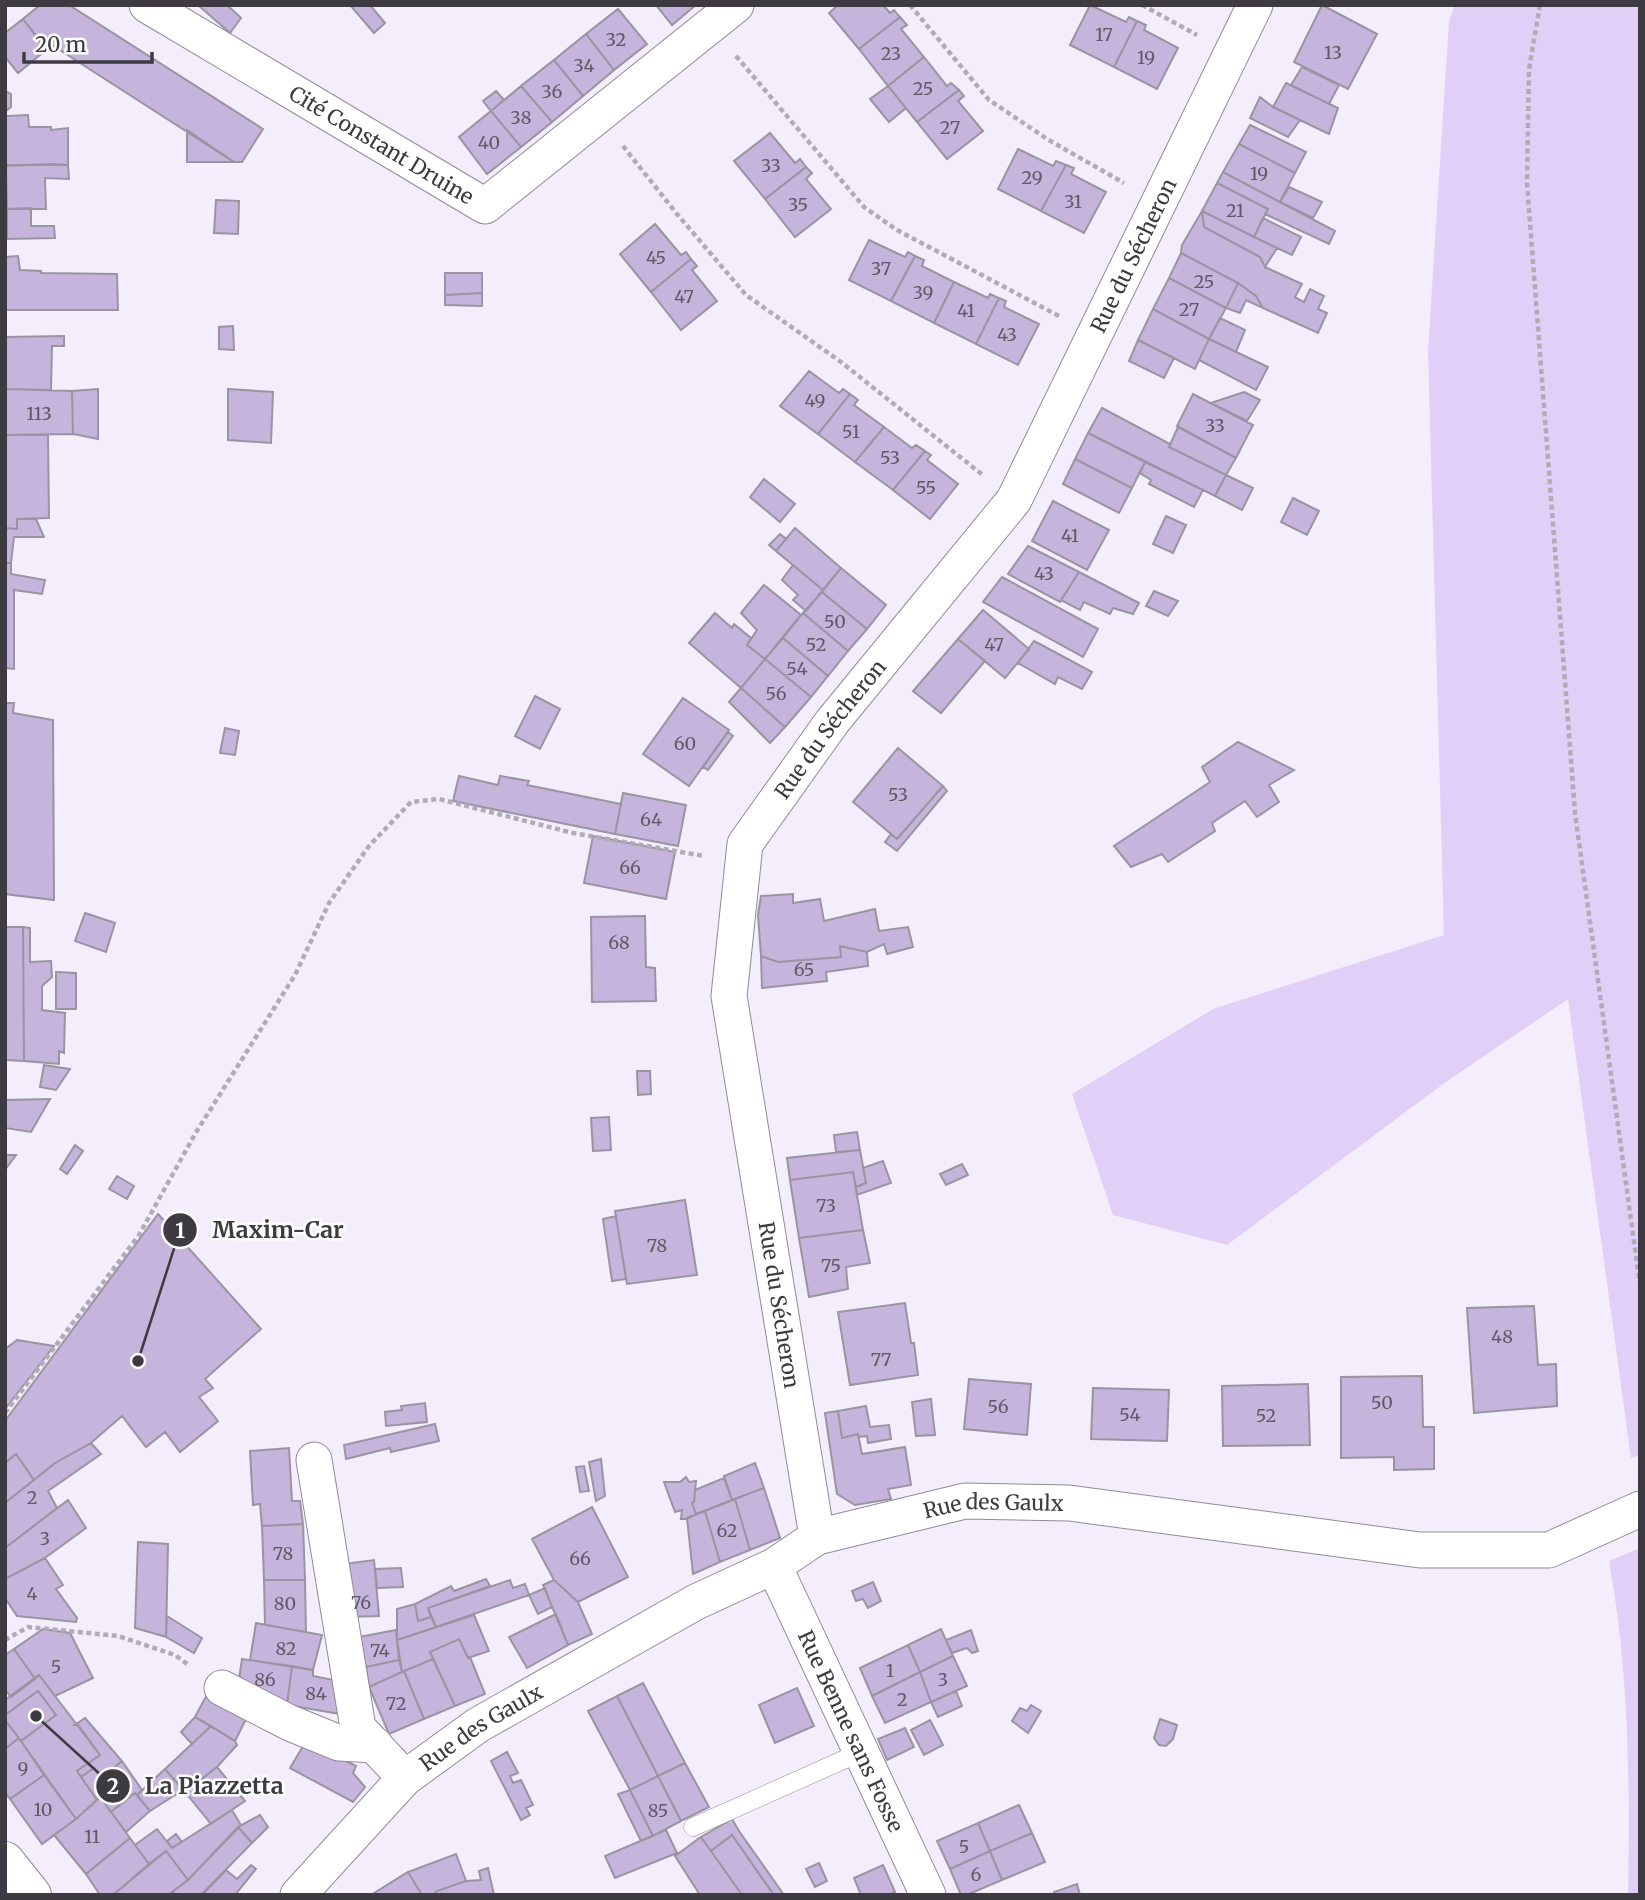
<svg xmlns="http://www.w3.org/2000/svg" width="1645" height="1900" font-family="Merriweather,serif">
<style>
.green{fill:#e0cff7}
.building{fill:#c5b4db;stroke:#9a94a2;stroke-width:2}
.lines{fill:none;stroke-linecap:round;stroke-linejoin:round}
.service-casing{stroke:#908b98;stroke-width:19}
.minor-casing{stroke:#908b98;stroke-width:37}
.secondary-casing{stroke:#908b98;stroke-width:40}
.path{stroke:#b0acb7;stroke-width:4.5;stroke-dasharray:5 3.5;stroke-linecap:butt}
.service{stroke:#fff;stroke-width:18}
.minor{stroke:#fff;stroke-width:35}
.secondary{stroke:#fff;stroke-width:38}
.labels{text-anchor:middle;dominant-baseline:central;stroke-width:5;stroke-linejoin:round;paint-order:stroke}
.number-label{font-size:18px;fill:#5f5968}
.street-label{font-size:21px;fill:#3d3b41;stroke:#fefefe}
.leader{fill:none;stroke:#3d3b41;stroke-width:2.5}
.callout-dot{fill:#3d3b41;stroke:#fefefe;stroke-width:2.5}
.mark-label{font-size:21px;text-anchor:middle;font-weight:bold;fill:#fff}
.callout-label{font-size:23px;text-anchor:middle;font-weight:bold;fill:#3d3b41;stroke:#fefefe;stroke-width:5;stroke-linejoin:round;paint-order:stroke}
</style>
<rect width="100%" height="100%" fill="#f4eefc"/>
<!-- green -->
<path class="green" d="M1455,5H1640V1455L1631,1458L1568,999L1443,1084L1227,1245L1113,1215L1072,1094L1213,1009L1444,935L1428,351L1449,21Z
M1640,1548V1895H1628C1630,1784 1629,1670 1609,1561Z"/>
<!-- building -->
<path class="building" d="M40,5H69L263,129L242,162H234L35,34L23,19Z
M198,5H227L241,18L230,33Z
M350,5H370L385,23L374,33Z
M656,5H696L672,25Z
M838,5H883L890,13L894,10L900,17L859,49L829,13Z
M1090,5L1126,22L1129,17L1137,21L1114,67L1070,45Z
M1322,5L1377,34L1348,89L1294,62Z
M618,9L647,44L614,70L586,34Z
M900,17L907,25L901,29L924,57L888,86L859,49Z
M23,19L46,50L18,73L5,57V33Z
M1137,21L1146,25L1144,30L1178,48L1157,89L1114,67Z
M586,34L614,70L583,96L554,60Z
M924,57L947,86L951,83L959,90L917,122L888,86Z
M554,60L583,96L552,122L521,86Z
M1302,67L1339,85L1329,104L1291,85Z
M1286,83L1338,108L1329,134L1273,107Z
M521,86L552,122L521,147L491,111Z
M888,86L906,108L889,122L870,99Z
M959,90L964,96L958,101L983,131L947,159L917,122Z
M5,91L11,94V107L6,111V116L28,115L29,127H51V130L68,128V165H5Z
M496,91L504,100L491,111L483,101Z
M1260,97L1273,107L1300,120L1288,137L1250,118Z
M491,111L521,147L487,174L459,137Z
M1250,125L1306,152L1295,173L1239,144Z
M187,130L234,162H187Z
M770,133L795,163L800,159L806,167L765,199L734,161Z
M1239,144L1295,173L1280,202L1223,172Z
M1018,149L1053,166L1056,161L1066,165L1041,211L998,189Z
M51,164L68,165L69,179L45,178L46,209H7L6,166Z
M1066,165L1074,168L1071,174L1106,192L1084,233L1041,211Z
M806,167L812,173L806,179L831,209L795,237L765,199Z
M1223,172L1335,231L1329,244L1265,214L1268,209L1217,183Z
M1217,183L1268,209L1254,237L1202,211Z
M1289,187L1322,202L1313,218L1280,202Z
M216,200L239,201L238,234L214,233Z
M31,208V226H54L55,238L7,239V209Z
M1202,211L1204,227L1260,257L1265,267L1302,284L1295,297L1304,302L1310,289L1324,296L1318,309L1327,313L1318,333L1263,308L1256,296L1238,283L1181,253L1182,245Z
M1202,211L1277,248L1265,267L1260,257L1204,227Z
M1263,218L1301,237L1292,255L1254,237Z
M655,224L681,255L686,252L691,259L651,292L620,254Z
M869,240L905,257L908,252L915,256L891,301L849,280Z
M1181,253L1238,283L1226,308L1169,278Z
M18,256L20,270L41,271V273L117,274L118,310H6L5,257Z
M915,256L924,260L922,266L954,282L934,323L891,301Z
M691,259L697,266L692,270L717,301L681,330L651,292Z
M445,273H482V293L445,295Z
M1169,278L1226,308L1209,339L1153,309Z
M954,282L988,298L990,294L999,298L976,344L934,323Z
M1238,283L1256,296L1263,308L1246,300L1240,313L1226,308Z
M482,293V306L445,305V295Z
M999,298L1006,301L1004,307L1039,324L1018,365L976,344Z
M1153,309L1209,339L1195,369L1138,340Z
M1220,318L1245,330L1236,352L1209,339Z
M233,326L234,350L219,349V327Z
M64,336V346H52L51,390L5,389L6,337Z
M1209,339L1268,367L1256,390L1199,360Z
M1138,340L1174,358L1164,378L1129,361Z
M809,371L839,393L843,389L850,394L818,434L780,406Z
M5,389L72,391L73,434L5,435Z
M98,389V439L73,434L72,391Z
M228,389L273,392L271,443L228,440Z
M1244,392L1260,400L1247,421L1211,403Z
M850,394L858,400L854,405L884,427L855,462L818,434Z
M1193,394L1253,425L1236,458L1177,426Z
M1102,408L1170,444L1169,447L1226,475L1215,496L1088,433Z
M884,427L912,448L916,445L925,451L893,490L855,462Z
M1178,427L1236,458L1226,475L1169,447Z
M1088,433L1145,462L1132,488L1075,459Z
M5,435H48L49,518L17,519V529L5,528Z
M925,451L931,455L927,460L958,484L930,519L893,490Z
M1075,459L1132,488L1119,513L1063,484Z
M1145,462L1203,490L1194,507L1149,484L1151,480L1140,473Z
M1226,475L1253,488L1242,510L1215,496Z
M764,479L795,504L780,522L750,497Z
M1293,498L1319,511L1307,535L1281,522Z
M1053,501L1109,530L1087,570L1032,541Z
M1166,516L1186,525L1173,553L1153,544Z
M17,519H36L44,537H14L11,563H5V528L17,529Z
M795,528L841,568L823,590L776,551Z
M780,534L786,539L776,551L769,545Z
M1028,546L1079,572L1060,602L1008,574Z
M5,563H11V574L45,580L42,594L14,590V669L5,668Z
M793,565L823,590L806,611L793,600L798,595L782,580Z
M841,568L886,605L867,629L822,592Z
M1079,572L1139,603L1133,614L1113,608L1110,614L1084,602L1080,610L1061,600Z
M1002,577L1098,629L1083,657L983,602Z
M764,585L801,615L765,659L747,645L757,630L741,613Z
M1154,591L1178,601L1168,616L1146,606Z
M822,592L867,629L848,651L803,613Z
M983,610L1029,649L1005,678L958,639Z
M715,613L732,628L734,624L751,638L747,645L765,659L741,688L689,643Z
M803,613L848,651L828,676L783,638Z
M783,638L828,676L811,697L765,659Z
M958,639L985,661L941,713L913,691Z
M1034,641L1092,672L1082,689L1058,677L1055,684L1018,663Z
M765,659L811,697L785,727L741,688Z
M741,688L785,727L770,743L729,702Z
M535,696L560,709L540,749L515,736Z
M683,698L729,730L689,786L643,754Z
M5,703H14L13,713L53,720L54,900L5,894Z
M225,728L239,731L235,755L220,753Z
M728,732L733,736L708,770L703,767Z
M1238,742L1294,770L1269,785L1279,802L1257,817L1245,801L1212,823L1215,831L1168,862L1162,854L1131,867L1114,846L1210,782L1202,767Z
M898,748L943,786L897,839L853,802Z
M459,776L498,785L500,776L529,781L527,785L621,804L615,834L453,801Z
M943,786L947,791L897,851L885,842L891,834L897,839Z
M623,793L686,805L678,846L615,834Z
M593,836L675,852L666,899L584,883Z
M793,894V903L820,899L824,921L875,909L879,931L908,927L913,947L887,954L884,944L867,952L840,946L841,957L778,962L761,956L758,915L761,896Z
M85,913L115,923L106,952L75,941Z
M645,916L646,967L655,968L656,1001L592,1002L591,917Z
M5,927H23L24,1061L5,1060Z
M23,927L30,928V962L51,961L52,977L42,986V1010L65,1013L64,1053L59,1051V1064L24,1061Z
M840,946L867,952L868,966L826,972L827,981L762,988L761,956L778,962L841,957Z
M56,972L76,973V1009H56Z
M44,1065L70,1069L56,1090L40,1087Z
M637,1071H650L651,1094L638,1095Z
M50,1099L31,1132L5,1128V1100Z
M609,1117L611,1150L593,1151L591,1118Z
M857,1132L860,1150L836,1152L834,1135Z
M75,1145L83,1151L67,1174L60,1169Z
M860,1150L866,1183L856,1187L853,1172L790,1180L787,1158Z
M5,1155H16L5,1170Z
M883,1161L891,1183L857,1195L856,1187L866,1183L863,1168Z
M962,1164L968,1175L946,1185L940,1174Z
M853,1172L863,1230L799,1238L790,1180Z
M117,1176L134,1186L127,1199L109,1189Z
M685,1200L697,1275L627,1284L615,1211Z
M158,1214L261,1329L205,1379L213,1388L199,1397L218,1421L180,1452L165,1432L146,1447L122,1416L91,1443L55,1463L34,1480L16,1454L5,1463V1421Z
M616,1216L626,1279L612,1281L603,1219Z
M863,1230L870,1263L846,1267L848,1289L809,1297L799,1238Z
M905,1303L911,1343H914L918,1375L850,1385L838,1312Z
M1534,1306L1538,1365L1556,1364L1557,1406L1474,1413L1467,1308Z
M17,1340L54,1346L5,1409V1349Z
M1422,1376L1423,1427H1434V1469L1394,1470V1457L1341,1458V1377Z
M969,1379L1031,1384L1027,1435L964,1429Z
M1308,1384L1310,1445L1223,1446L1222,1386Z
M1093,1388L1169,1390L1167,1441L1091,1439Z
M931,1399L935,1435L916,1436L912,1402Z
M425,1403L427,1422L386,1426L385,1412L402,1410L401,1406Z
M866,1406L870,1427L889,1425L891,1439L868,1443L867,1436L859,1437L858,1434L842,1438L838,1411Z
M838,1411L842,1438L858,1434L862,1454L905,1447L911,1485L888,1489L891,1499L855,1505L837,1494L825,1413Z
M435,1424L439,1441L391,1452L390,1448L346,1459L344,1445Z
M91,1443L101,1454L48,1491L57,1508L5,1548V1503L55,1463Z
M289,1448L292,1501H300L303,1524L262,1526L260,1504L253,1505L250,1451Z
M16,1454L34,1480L5,1503V1463Z
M601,1459L605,1496L596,1501L589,1462Z
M755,1463L764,1488L732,1500L724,1476Z
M584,1466L589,1491L580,1492L576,1467Z
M686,1477L689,1482L696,1481L694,1502L692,1503L696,1514L687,1519H681L682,1510L675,1512L664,1482H680Z
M724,1478L732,1500L696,1514L692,1503L694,1502L695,1490Z
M764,1488L780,1538L750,1550L735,1499Z
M735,1499L750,1550L720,1562L705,1511Z
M68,1500L86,1528L45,1558L5,1579V1548Z
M592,1507L628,1577L578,1602L554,1580L532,1539Z
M705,1511L720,1562L693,1574L687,1518Z
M303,1524L305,1580H264L262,1526Z
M138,1542L168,1544L166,1637L135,1628Z
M45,1558L63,1585L56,1589L77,1618L76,1622L17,1616L5,1598V1579Z
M374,1560L379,1616L345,1617L343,1564Z
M401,1568L403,1587L377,1588L375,1569Z
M486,1579L490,1586L428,1608L431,1617L418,1621L415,1604L451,1586L454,1591Z
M264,1580H305L306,1632L265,1625Z
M510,1580L513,1588L525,1584L529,1595L436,1627L428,1608Z
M554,1580L578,1602L592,1634L568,1645L543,1585Z
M873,1582L881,1601L868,1608L863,1599L856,1601L852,1591Z
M545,1588L552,1607L538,1614L529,1595Z
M415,1604L418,1621L431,1617L436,1627L397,1640V1609Z
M556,1614L568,1645L527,1668L509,1637Z
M474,1615L489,1651L468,1658L459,1639L430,1652L433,1659L402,1672L397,1640Z
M167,1616L202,1638L194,1653L166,1637Z
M256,1623L322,1635L313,1670L250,1660Z
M43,1629L70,1633L93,1678L55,1696L39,1675L35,1679L14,1649Z
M941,1629L953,1656L920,1672L908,1645Z
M396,1630L399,1660L366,1667L359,1637Z
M971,1630L978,1651L972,1653L967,1648L952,1653L946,1640Z
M459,1639L468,1658L470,1657L485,1694L455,1706L430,1652Z
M908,1645L920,1672L872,1696L860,1668Z
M14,1649L35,1679L11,1697L5,1690V1655Z
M953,1656L967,1686L931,1702L920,1672Z
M242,1659L292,1666L287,1705L237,1692Z
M433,1659L455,1706L424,1719L404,1671Z
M399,1660L402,1672L369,1687L366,1667Z
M292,1666L313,1670V1676L344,1682L340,1714L287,1705Z
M404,1671L424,1719L389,1734L369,1687Z
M920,1672L931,1702L885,1723L872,1696Z
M39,1675L100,1755L77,1771L97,1800L76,1819L21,1741L56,1715L38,1691L5,1715V1700Z
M643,1683L685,1763L658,1776L617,1696Z
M797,1688L814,1726L775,1743L759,1705Z
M38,1691L56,1715L21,1741L5,1720V1715Z
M209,1691L249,1713L235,1741L195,1717Z
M956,1691L962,1706L938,1717L931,1702Z
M617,1696L658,1776L630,1790L588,1711Z
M1031,1705L1041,1711L1028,1733L1012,1721L1020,1708L1027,1711Z
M195,1717L211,1726L192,1744L181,1732Z
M85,1718L122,1761L101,1778L94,1768L81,1777L77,1771L100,1755L78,1725H75Z
M1160,1719L1177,1725L1173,1739L1166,1746L1159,1745L1154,1738Z
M5,1720L19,1738L5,1749Z
M930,1720L943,1745L924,1755L911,1730Z
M211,1726L235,1741L237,1745L217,1767L185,1792L165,1769Z
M905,1728L914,1747L887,1760L878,1739Z
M19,1738L44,1775L10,1799L5,1792V1749Z
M306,1741L356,1766L353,1773L365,1787L353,1802L290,1768Z
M507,1752L518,1773L510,1776L513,1783L521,1780L533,1805L526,1808L530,1815L521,1820L491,1761Z
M122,1761L142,1790L137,1795L135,1793L125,1800L118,1783L97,1800L81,1777L94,1768L101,1778Z
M685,1763L709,1807L681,1821L658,1776Z
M217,1767L245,1801L211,1824L185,1792Z
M165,1769L183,1790L150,1811L137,1795Z
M44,1775L76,1819L42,1844L10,1799Z
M658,1776L681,1821L653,1836L630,1790Z
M118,1783L125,1800L111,1812L100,1797Z
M630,1790L653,1836L641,1841L618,1794Z
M135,1793L150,1811L126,1832L111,1812Z
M100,1797L130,1838L86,1874L54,1835L76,1819Z
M1019,1805L1032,1833L990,1851L978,1823Z
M232,1810L241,1825L188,1880L166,1851L149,1864L135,1845L157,1829L172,1848Z
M260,1815L268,1827L252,1843L238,1827Z
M732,1819L739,1831L784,1895H774L732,1835L711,1851L701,1837Z
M978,1823L990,1851L950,1869L937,1841Z
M238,1827L252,1843L201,1895H175L173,1891L188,1880Z
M666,1830L677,1853L615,1878L605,1856Z
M1032,1833L1045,1862L1002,1880L990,1851Z
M176,1834L182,1842L172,1848L167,1841Z
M732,1835L759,1874L774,1895H742L711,1851Z
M701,1837L711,1851L742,1895H700L675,1856Z
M130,1838L149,1864L113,1895H100L86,1874Z
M166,1851L188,1880L168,1895H113Z
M990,1851L1002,1880L967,1895H961L950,1869Z
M456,1854L466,1881L437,1891L433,1895H422L408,1872Z
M819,1863L827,1881L815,1887L806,1869Z
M251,1865L256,1869L235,1895L203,1894L226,1870L237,1879Z
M883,1865L895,1892L889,1895H861L854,1878Z
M488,1868L494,1895H433L437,1891L466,1881L481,1880L479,1871Z
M408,1872L422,1895H371Z
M1077,1884L1080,1895H1055L1054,1892Z"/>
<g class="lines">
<defs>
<path id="service" d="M693,1827L861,1752"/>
<g id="minor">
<path id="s1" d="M147,5L485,206L736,5"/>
<path d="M314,1460L358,1728L405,1778"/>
<path id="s2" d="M817,1537L729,996L745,844L832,722L1014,500L1255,5"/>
<path id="s3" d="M774,1566L928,1895"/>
<path d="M222,1688L290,1723L339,1743L375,1745"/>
<path id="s4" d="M298,1895L405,1778L478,1725L696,1602L774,1566L817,1537L965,1501L1069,1503L1420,1550H1549L1640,1509"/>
</g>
<path id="secondary" d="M5,1861L32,1895"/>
</defs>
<!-- service casing -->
<use href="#service" class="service-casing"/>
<!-- minor casing -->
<use href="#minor" class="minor-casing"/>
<!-- secondary casing -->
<use href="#secondary" class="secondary-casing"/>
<!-- path -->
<path class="path" d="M910,5L989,100L1047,139L1124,183
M1142,5L1197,35
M1540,5L1529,69L1527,183L1575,813L1640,1285
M736,56L864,207L897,230L1059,316
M623,146L677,214L746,295L841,362L984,476
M5,1413L139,1235L195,1134L295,975L329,903L369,846L411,802L439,799L573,833L704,856
M5,1640L28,1627L118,1636L175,1655L190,1666"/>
<!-- service -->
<use href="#service" class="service"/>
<!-- minor -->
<use href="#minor" class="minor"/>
<!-- secondary -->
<use href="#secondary" class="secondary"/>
</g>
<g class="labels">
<!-- number labels -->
<g class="number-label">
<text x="1104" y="34">17</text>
<text x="616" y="39">32</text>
<text x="1333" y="52">13</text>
<text x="891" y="53">23</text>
<text x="1146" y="57">19</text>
<text x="584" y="65">34</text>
<text x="923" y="88">25</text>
<text x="552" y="91">36</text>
<text x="521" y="117">38</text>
<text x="950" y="127">27</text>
<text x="489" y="142">40</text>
<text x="771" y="165">33</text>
<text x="1259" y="173">19</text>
<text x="1032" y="177">29</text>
<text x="1073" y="201">31</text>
<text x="798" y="204">35</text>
<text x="1235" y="210">21</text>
<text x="656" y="257">45</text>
<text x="881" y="268">37</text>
<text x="1204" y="281">25</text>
<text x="923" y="292">39</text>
<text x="684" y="296">47</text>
<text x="1189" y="309">27</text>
<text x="966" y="310">41</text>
<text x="1007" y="334">43</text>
<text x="815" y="400">49</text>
<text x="39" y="413">113</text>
<text x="1215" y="425">33</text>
<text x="851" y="431">51</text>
<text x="890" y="457">53</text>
<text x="926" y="487">55</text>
<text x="1070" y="535">41</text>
<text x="1044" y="573">43</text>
<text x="835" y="621">50</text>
<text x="816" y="644">52</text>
<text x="994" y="644">47</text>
<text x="797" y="668">54</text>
<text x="776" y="693">56</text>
<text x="685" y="743">60</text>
<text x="898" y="794">53</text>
<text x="651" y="819">64</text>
<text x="630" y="867">66</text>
<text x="619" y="942">68</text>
<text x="804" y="969">65</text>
<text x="826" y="1205">73</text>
<text x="657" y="1245">78</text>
<text x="831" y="1265">75</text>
<text x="1502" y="1336">48</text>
<text x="881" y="1359">77</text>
<text x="1382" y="1402">50</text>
<text x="998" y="1406">56</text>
<text x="1130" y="1414">54</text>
<text x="1266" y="1415">52</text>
<text x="32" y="1497">2</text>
<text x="727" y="1530">62</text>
<text x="45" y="1538">3</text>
<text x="283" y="1553">78</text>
<text x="580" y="1558">66</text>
<text x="32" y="1593">4</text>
<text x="361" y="1602">76</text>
<text x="285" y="1603">80</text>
<text x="286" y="1648">82</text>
<text x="380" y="1650">74</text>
<text x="56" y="1666">5</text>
<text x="890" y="1670">1</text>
<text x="265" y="1679">86</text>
<text x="943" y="1679">3</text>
<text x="316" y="1693">84</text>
<text x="902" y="1699">2</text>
<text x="396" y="1703">72</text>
<text x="23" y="1768">9</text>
<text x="43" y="1809">10</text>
<text x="658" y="1810">85</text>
<text x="92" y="1836">11</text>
<text x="964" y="1846">5</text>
<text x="976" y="1874">6</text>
</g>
<!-- street labels -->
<g class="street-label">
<text stroke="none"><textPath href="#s1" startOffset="273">Cité Constant Druine</textPath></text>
<text stroke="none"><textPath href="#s2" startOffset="1410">Rue du Sécheron</textPath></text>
<text stroke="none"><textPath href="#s2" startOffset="844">Rue du Sécheron</textPath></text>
<text transform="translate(779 1305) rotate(81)">Rue du Sécheron</text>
<text stroke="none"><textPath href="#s4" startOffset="817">Rue des Gaulx</textPath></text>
<text stroke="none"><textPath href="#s4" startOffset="250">Rue des Gaulx</textPath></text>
<text stroke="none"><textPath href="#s3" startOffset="182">Rue Benne sans Fosse</textPath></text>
</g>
</g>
<!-- callouts -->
<path class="leader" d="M138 1361L180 1230M36 1716L113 1786"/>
<g class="callout-dot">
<circle cx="138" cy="1361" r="7"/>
<circle cx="36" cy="1716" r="7"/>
<circle cx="180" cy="1230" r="18"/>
<circle cx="113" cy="1786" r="18"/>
</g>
<g class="mark-label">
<text x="180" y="1238">1</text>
<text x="113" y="1794">2</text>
</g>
<g class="callout-label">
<text x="278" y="1238">Maxim-Car</text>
<text x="214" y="1794">La Piazzetta</text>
</g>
<!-- border -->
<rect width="1645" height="1900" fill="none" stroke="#3d3b41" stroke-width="14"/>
<!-- scale -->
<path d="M24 52v10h128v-10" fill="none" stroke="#3d3b41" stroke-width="3.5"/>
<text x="35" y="52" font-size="21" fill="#3d3b41" stroke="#fefefe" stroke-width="5" paint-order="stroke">20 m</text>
</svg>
